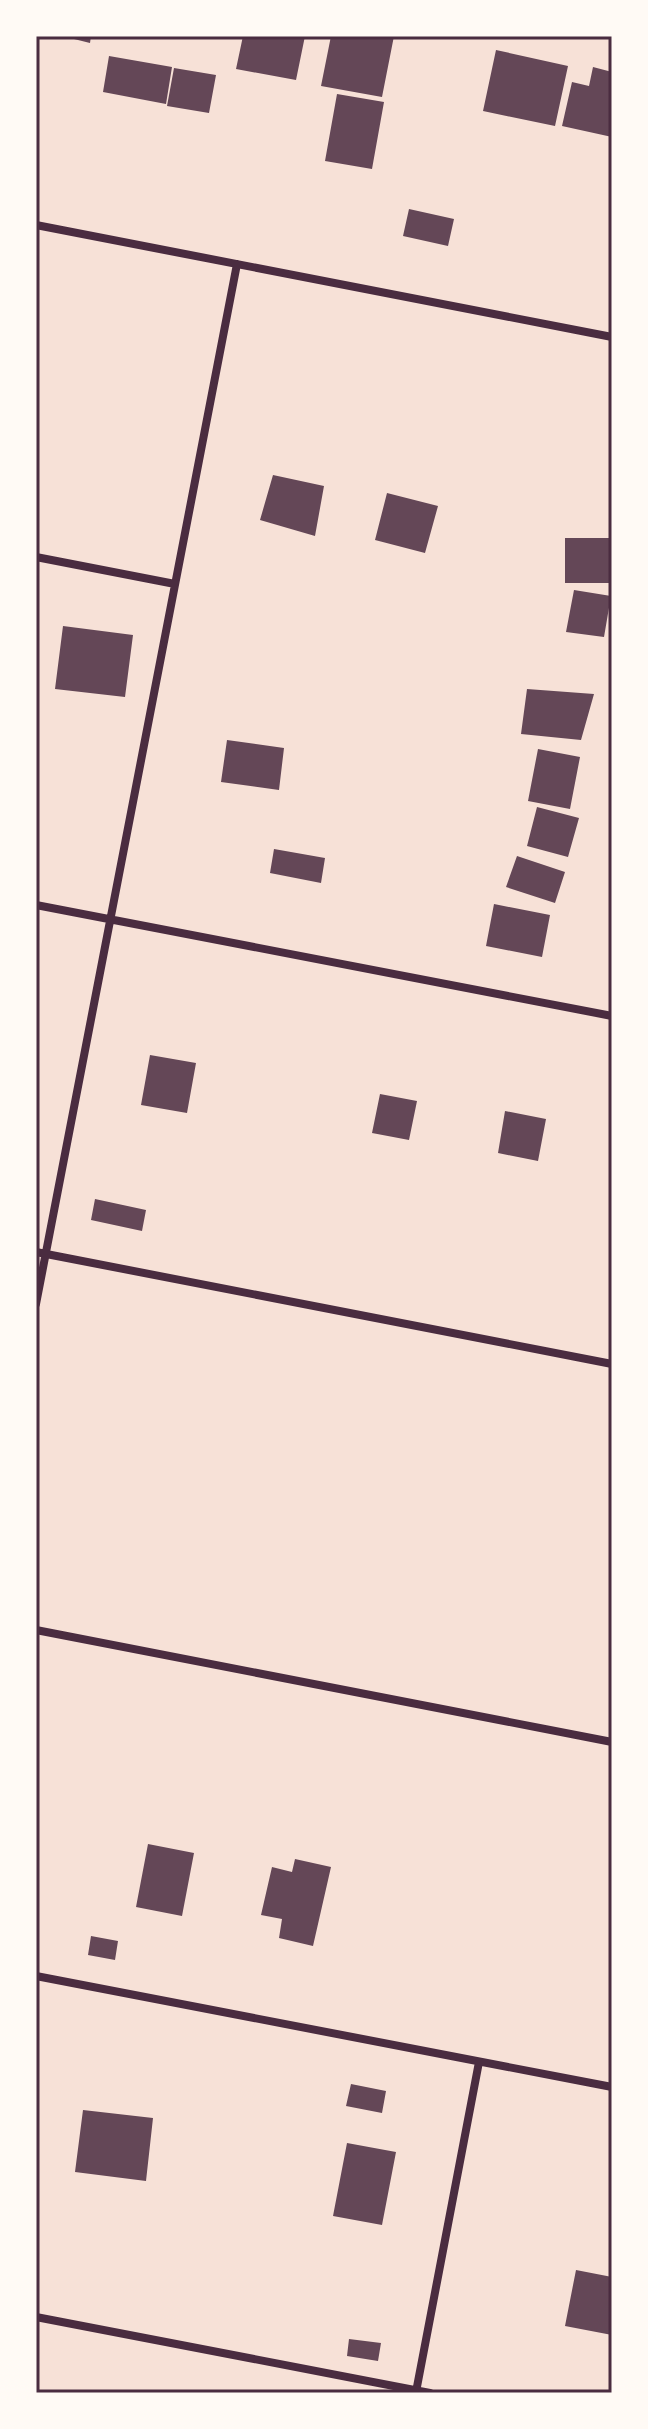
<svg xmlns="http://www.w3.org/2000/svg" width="648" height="2429" font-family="'Golos Text',sans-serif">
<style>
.building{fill:#644757}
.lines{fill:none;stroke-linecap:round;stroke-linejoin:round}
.minor{stroke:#4a2c40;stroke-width:8}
.neatline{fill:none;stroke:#4a2c40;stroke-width:3}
</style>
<rect width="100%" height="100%" fill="#f7e1d7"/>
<!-- building -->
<path class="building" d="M62,36H91L90,43Z
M243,36H305L296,80L236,69Z
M331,36H394L382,97L321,86Z
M496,50L568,66L555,126L483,111Z
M109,56L172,67L166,104L103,92Z
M593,67L612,72V137L562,126L572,82L589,86Z
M174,68L216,75L209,113L167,106Z
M337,94L384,102L372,169L325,161Z
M409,209L454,219L448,246L403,236Z
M273,475L324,486L315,536L260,520Z
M387,493L438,506L425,553L375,540Z
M565,538H612V583H565Z
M574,590L611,596L604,637L566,632Z
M63,626L133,635L125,697L55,689Z
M527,689L594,694L581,740L521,734Z
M227,740L284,748L279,790L221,782Z
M538,749L580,757L570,809L528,801Z
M537,807L579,818L568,857L527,846Z
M274,849L325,858L321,883L270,873Z
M517,856L565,872L555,903L506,887Z
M494,904L550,915L542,957L486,946Z
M150,1055L196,1063L187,1113L141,1105Z
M380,1094L417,1101L409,1140L372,1133Z
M505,1111L546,1119L538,1161L498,1153Z
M95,1199L146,1210L142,1231L91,1220Z
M148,1844L194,1853L182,1916L136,1907Z
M295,1859L331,1867L313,1946L279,1938L282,1919L261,1915L272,1867L292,1872Z
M91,1936L118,1941L115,1960L88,1955Z
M351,2084L386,2091L382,2113L346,2106Z
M83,2110L153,2118L146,2181L75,2172Z
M347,2143L396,2152L382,2225L333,2216Z
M576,2270L612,2277V2335L565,2326Z
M349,2339L381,2343L378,2361L347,2356Z"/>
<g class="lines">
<!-- minor -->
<path class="minor" d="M36,225L612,337
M36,557L175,584
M36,905L612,1016
M36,1252L612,1364
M36,1304L237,264
M36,1630L612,1742
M36,1976L612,2087
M36,2317L430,2393
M416,2392L479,2062"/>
</g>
<!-- border -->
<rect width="648" height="2429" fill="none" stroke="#fffaf5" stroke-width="76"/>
<rect x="38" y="38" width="572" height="2353" class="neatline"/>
</svg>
